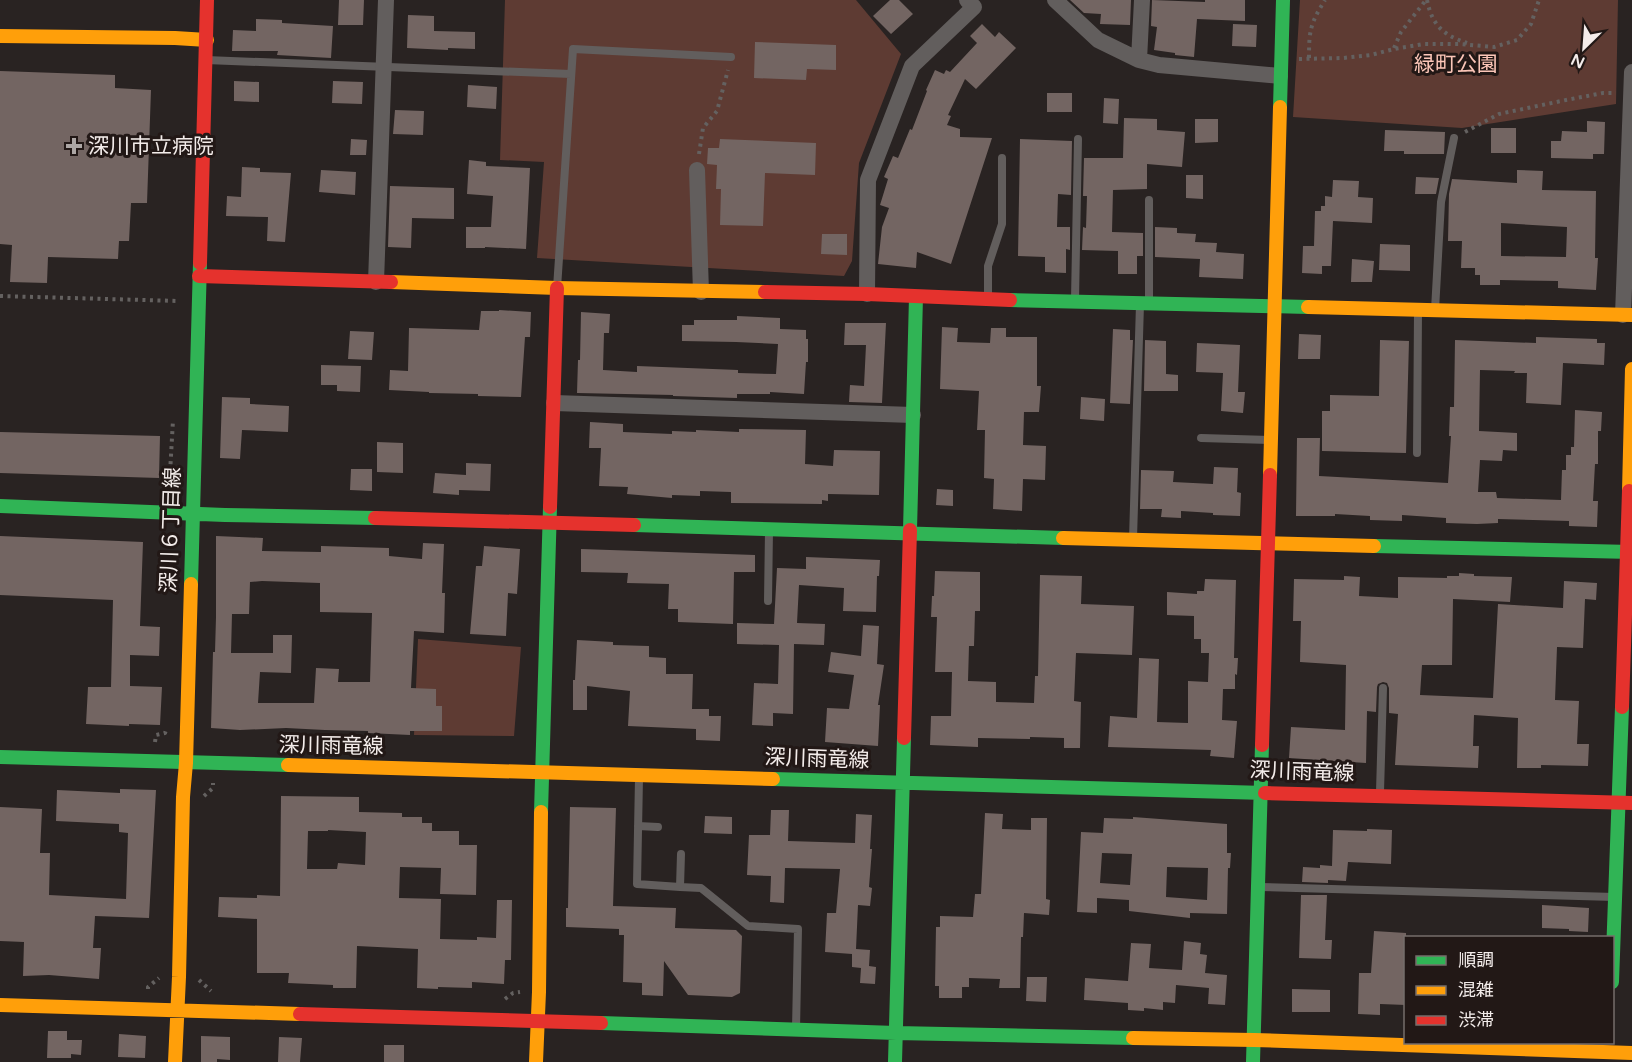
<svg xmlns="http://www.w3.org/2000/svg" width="1632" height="1062" font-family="'Varela Round','Noto Sans JP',sans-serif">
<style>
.green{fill:#5e3b33}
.building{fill:#736562;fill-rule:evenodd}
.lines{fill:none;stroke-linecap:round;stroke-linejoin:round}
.path{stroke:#646160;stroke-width:4;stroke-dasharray:3 4.5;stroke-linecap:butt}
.lane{stroke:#625e5d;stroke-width:8}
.street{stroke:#625e5d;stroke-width:16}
.fast{stroke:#30b455;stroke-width:14}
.slow{stroke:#ff9f0a;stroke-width:14}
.jam{stroke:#e5322d;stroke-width:14}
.poi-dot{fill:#aca6a4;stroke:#221816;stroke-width:2}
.labels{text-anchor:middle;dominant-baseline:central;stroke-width:6;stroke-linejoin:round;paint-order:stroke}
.park-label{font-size:21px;fill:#fcc6b8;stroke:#221816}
.poi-label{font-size:21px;fill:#f3ecea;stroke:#221816;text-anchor:start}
.street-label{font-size:21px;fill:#f3ecea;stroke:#221816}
</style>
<rect width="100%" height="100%" fill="#292322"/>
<!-- green -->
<path class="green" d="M505,0H856L901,54L859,163L852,261L844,276L537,258L544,162L500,160Z
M1300,0H1618L1616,104L1462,128L1293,117Z
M418,639L521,647L514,736L414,735Z"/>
<!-- building -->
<path class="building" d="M339,0H364L363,25H338Z
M890,0H899L913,14L891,34L873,16Z
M1070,0H1131L1130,25L1100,24L1101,14L1084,13Z
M1152,0L1205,2V0H1245V21L1197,19L1194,57L1175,55V53L1154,50L1157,27L1151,26Z
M408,15L434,16V31L475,32V49L448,48V50L407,48Z
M256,19L282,20V23L333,26L331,58L277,55L278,51H232L233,30L256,31Z
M982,24L995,37L999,32L1016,48L976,89L965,79L948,115L951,116L947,125L960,129V137L992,138L951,264L917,252L916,268L878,264L882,227L889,208L880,205L888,179L884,177L893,156L898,158L910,129L912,130L927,91L926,90L935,70L944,74L946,70L950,72L977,43L970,36Z
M1233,24L1257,25L1256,47L1232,46Z
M755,42L836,45V70L807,69L806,80L754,78Z
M0,71L115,75V88L151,90L147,203H131L129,241H119L118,259L48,257L47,283L10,282L12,245L0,244Z
M234,81L259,82V102L234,101Z
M333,81L363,82L362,104L332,103Z
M468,85L497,87L496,109L467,107Z
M1047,93H1072V112H1047Z
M1104,98L1119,99L1118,124L1103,123Z
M395,110L424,111L423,135L393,134Z
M1124,118L1157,119V130L1185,132L1182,167L1147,164V189L1113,190L1112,232L1143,233V256H1137V274H1118V251L1082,250L1083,227L1086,228L1087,196H1083L1084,158H1123Z
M1195,119H1218V142L1195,143Z
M1587,121L1605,122L1604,154H1593V159L1551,158V141H1561L1562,131L1587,132Z
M1491,128H1516V153H1491Z
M1385,130L1445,132L1444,154H1404V151H1384Z
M351,139L367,140L366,155H350Z
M720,139L816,143L815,175L765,173L763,226L720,225L721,189H716L717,165L707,164L708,148H719Z
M1020,139L1072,141L1071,195L1058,194L1057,227H1070V250L1066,249V273L1045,272V257L1018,256Z
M469,160L486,162V166L530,168L526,249L485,247V248H466V227H491L493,196L467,194Z
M242,167L260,168V172L291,173L285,242L267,241L268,217L226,216L227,196L241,197Z
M321,170L356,172L355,195L319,192Z
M1517,170L1543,171L1542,190L1596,191L1595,258H1598L1596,290L1558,288V281L1500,280V285H1480V275H1475V268H1461L1462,241H1448L1449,194L1452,179L1517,183ZM1501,223L1567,227L1566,257L1501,256Z
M1186,175H1203V199L1186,198Z
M1416,177L1439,178L1436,194H1415Z
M1333,180L1359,181L1358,197L1373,198L1372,223L1333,221L1331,266H1322V274L1302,273L1303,246H1314L1315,211H1321V206H1325V196L1332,197Z
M390,186L454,188V219L412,218L411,248L388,247Z
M1155,227L1177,228V233L1196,234L1195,242L1217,243L1216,252L1244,254L1243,279L1199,277L1200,259L1155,257Z
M822,234H847V255L821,254Z
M1380,244L1410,245V271L1379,270Z
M1352,259L1374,261L1372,282H1351Z
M499,310L531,312L530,337H525L521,397L478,396V394L429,393V392L389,390L390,370L408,371L409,328L479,330L481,311H499Z
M581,312L610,314L609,333H604L603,370L637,372V366L738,370V373L776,374L778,344L736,342L682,341V325H694V320H737V316L780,318V329L806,330V339H808V362H806L804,394L770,392V394H737V398L673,396V395L577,393L578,360H580Z
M845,323H886L882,403L849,402L850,385L864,386L866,345H844Z
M942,327L958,328L957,342L990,343L991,328H1006V337H1037V386H1041L1039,412H1024L1023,445L1046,446L1045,480L1023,479L1022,511L993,509L994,479L984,478L985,430H977L979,391L940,389Z
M1113,329L1130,330V340H1133L1130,404L1110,403Z
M350,331L374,332L372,360L348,359Z
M1299,334L1321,335L1320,359H1298Z
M1536,337L1597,339V343H1605L1604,365L1563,363L1561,405L1526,403L1527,373H1514L1515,371L1480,370L1479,431L1517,433V451L1503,450L1502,461L1480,460L1478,492H1496L1497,498L1561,500L1562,470H1566V455H1571V447H1574L1575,410L1602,412L1601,431H1598V464H1595L1593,501H1598L1597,527L1569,526V521L1498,519V523L1477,524L1446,523V518L1402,515V521L1370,520V516L1335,514V516H1296L1297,438H1320L1319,476L1448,483L1451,436H1449L1450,407H1454L1455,340L1536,343Z
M1145,340L1166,341V374L1178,375V391H1144Z
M1380,340L1409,341L1406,453L1322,451V411H1330V395L1379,396Z
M1197,343L1240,345L1238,392H1245L1243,413L1221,411L1223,373L1196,372Z
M321,365L361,366L360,392L337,391V385H321Z
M222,397L250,398V404L289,406L288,432L242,430L240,459L220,458Z
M1081,397L1105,399L1104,421L1080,419Z
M590,422L623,424V432L672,434V431L696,432V430L739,432V429L806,430L805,464L833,466L834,450L880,451L879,495L828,494V501L822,500V504L731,503V492L700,491V496L672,495V498L627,494L628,487L599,486L601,448H589Z
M0,432L160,436L159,478L0,473Z
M377,442L403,443V473L377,472Z
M466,463L491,464L490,491L459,490V495L433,493L435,473L466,475Z
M1214,467L1238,468L1237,492L1241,493L1240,516L1213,515V513L1181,511V518L1161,517L1162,509H1140L1141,470L1174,471L1173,482L1213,484Z
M351,469H372V491L350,490Z
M937,489L953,490V506L936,505Z
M0,536L143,542L140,626L160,627L159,656L130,655V686L162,687L160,725L129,724V726L86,724L88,687H111L113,600L0,595Z
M216,536L263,538L262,551L321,552V546L389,548V556L422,559L423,543L444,544L442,593H445L444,633L414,631L411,688L436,689V706H442V731H410V735L368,733V731L325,730L286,728L240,730L211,728L213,652H215L216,617ZM262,581L320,583V612L372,613L370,682H338L339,669L316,668L314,703H258L260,672L291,673L292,635H273V653H231L232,614H249L250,582Z
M484,546L520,549L517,594L508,593L506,636L470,634L476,566H482Z
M581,549L755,555V572H734L733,624L678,622V609H668L669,584L627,583L628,573L581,572Z
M806,557L880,560L879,576H877L876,612L843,611L844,588L799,585L797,623L825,624L824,645L794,644L793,714L773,713V726L752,725L754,683L778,684L779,645L737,644V623L774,624L777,568L806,569Z
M935,571L980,572V611H975L974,646H969L968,681L996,682V702L1034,703L1035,676H1038L1040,575L1082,576L1081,604L1134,606L1132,655L1076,653L1074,701L1081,702L1080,748H1064V738L1030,737V739L978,738V747L930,745L931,716H951L952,672H935L937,617H931L932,596H934Z
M1459,573L1474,574V576L1512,577L1510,602L1453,599L1452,665H1422L1420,695L1493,698L1498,604L1563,608L1564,581L1597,583L1596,600L1585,599L1583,648L1557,647L1555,700L1579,701L1577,744H1589L1588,766L1541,765V768H1517L1518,718L1474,715L1473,746H1479L1478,768L1395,765L1398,714L1389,713V688L1387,683L1383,682L1378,684L1377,687L1376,712L1367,711L1366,763L1289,758L1291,727L1345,730L1346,665L1300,662L1301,621H1293L1294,579L1344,580V576L1360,577L1359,596L1398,598V577L1447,578V576H1459Z
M1205,579L1236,580L1234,658H1238L1237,675L1235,674V689H1223L1222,720L1237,721L1234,758L1210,756L1211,750L1108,747L1110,716L1137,718L1139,658L1159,659L1157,722L1188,723V681L1208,682L1209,653H1201V639H1194V616L1167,615V592L1197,594V591H1204Z
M863,625L879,626L877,664L884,665L878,705H880L878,746L825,742L827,708L849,709L854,675L828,672L831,652L861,656Z
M577,640L613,642V645L649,646V657L666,658V674H693L692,709H709V716H721L720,741L696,740V729L628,726L630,691L587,686V710H573V680H575Z
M120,789L156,790L149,918L95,916L93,948H101L99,979L49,975L23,976L24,942L0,941V807L42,809L40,853H50L49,895L126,899L128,833L119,832V824L56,821L57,790L120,793Z
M281,796L359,797V812L402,813V817H422V823H432V831H459V845H477L476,895L440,894L441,868L400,867L399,898L441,899L440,939L477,940V937L496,938L497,900H512L511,960H505L504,984L472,982V988L438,987V989L417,988L418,949L357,946L356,988H333V985L288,983L289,973H257V919L218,917L219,897L257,898V895L280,896ZM328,830L366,832L365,865L338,863L337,869H307L308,831H328Z
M570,807L616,808L613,906L676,908L675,928L736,930L742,936L740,993L732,997L688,995L664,961L663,996L642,995V983L623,982L624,935H619V929L566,927V908H568Z
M771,810H789L788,841L855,843L856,814L872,815L870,849H872L869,887L872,888L870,906L858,905L856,949L870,950L869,966L876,967L875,984L860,983L861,968L852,967V954L825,952L827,913H836L840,869L785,868L784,903L770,902L771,876L747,875L749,835H770Z
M985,813L1003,814L1002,829L1031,830V818H1047L1046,899L1050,900L1049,915L1024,913L1023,937H1021L1020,988H999L1000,979L969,978V987H962V998H939V986H935L936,927H940V916L973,917L975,894H981Z
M705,816L732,817V834L704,833Z
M1133,817L1227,824V853H1231L1230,868H1228L1227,914L1190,913V918L1129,911V900L1097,898V913L1077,912L1081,832L1103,833L1104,818L1133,819ZM1102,853L1132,854L1130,885L1100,883ZM1167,867L1208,868L1207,900L1166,897Z
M1367,829L1392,830L1391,864L1348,862L1346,881L1328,880V883L1302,882L1303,867L1320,868V865L1332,866L1333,830L1367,831Z
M1301,895H1327L1325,940H1332L1331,959L1299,958Z
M1542,905L1589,908L1588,932L1569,931V929L1542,928Z
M1374,931L1406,933V1005L1380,1004V1015L1358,1014L1359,973H1371Z
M1184,941L1201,943L1200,954L1207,955L1205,973L1227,975L1225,1005L1208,1004L1209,988L1176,985L1175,1003L1163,1002V1010L1144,1008V1011L1128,1010V1003L1084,1000L1085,978L1128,981L1131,943L1151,944L1149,968L1182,970Z
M1027,977H1047L1046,1002L1026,1001Z
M1292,989L1330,990V1012H1292Z
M48,1031H67V1040H82L81,1055L71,1054V1058H47Z
M119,1034L146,1036L145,1058L118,1057Z
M201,1036L230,1037V1060L217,1059V1062H201Z
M279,1037L302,1038L300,1062H278Z
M384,1045H404V1062H384Z"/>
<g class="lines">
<!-- path -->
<path class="path" d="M1427,0C1432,25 1443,35 1467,43
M1394,48L1401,32L1426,0
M1309,58C1309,31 1310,24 1325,0
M1299,59L1343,58L1371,55L1394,49L1424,44H1460L1494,47L1517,40L1531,24L1539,0
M1465,132L1499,114L1566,100L1603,93H1616
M699,154L703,128L717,111L728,70
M0,296L179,301
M166,491H169L173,420
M155,742L156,735L165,733L166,730
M204,796L213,788V783
M199,980L211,991
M148,989V987L159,978
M505,999L513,993L520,992"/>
<!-- lane -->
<path class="lane" d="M206,60L571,74
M1149,200V302
M557,288L573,49L731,57
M988,299V266L1002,224V158
M1075,300L1078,139
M1435,310L1441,202L1454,138
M1201,438L1270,440
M1417,453L1418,312
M1133,539L1140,304
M768,601L769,530
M639,778L637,884L680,887L681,854
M1380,792L1383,688
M638,826L658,827
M680,887L701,888L748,926L798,929L796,1029
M1259,887L1615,897"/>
<!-- street -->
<path class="street" d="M1055,0L1098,40L1139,60L1159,65L1280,76
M1139,60L1142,0
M697,170L701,292
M376,282L386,0
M867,294L868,180L912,66L974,7L967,0
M1623,315L1632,72
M554,403L913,415"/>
<!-- fast -->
<path class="fast" d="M1280,107L1283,0
M1010,300L1308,307
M0,506L225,515L375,518
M634,525L1063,538
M910,530L916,297
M1374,546L1632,552
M191,584L200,263
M0,757L288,765
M773,779L1265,793
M541,812L550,507
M1612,982L1622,707
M601,1023L896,1033L1133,1038
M895,1062L904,738
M1253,1062L1262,745"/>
<!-- slow -->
<path class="slow" d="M0,36L175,38L207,40
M391,282L557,288L765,292
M1308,307L1632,315
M1270,475L1280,107
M1629,491L1632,369
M1063,538L1374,546
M288,765L773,779
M0,1005L300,1014
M1133,1038L1254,1040L1632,1053
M175,1062L179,977L183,797L186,763L191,584
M536,1062L539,992L541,812"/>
<!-- jam -->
<path class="jam" d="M200,263L207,0
M199,276L391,282
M765,292L867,294L1010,300
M550,507L557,288
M375,518L634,525
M1622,707L1629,491
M904,738L910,530
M1262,745L1270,475
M1265,793L1632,803
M300,1014L601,1023"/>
</g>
<!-- markers -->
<path class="poi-dot" d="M71 137h6v6h6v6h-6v6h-6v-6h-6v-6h6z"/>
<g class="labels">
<!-- park labels -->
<g class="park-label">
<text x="1456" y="64">緑町公園</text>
</g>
<!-- poi labels -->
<g class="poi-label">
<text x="88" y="146">深川市立病院</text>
</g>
<!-- street labels -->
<g class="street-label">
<text transform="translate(171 530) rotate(-88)">深川６丁目線</text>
<text transform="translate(331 746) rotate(1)">深川雨竜線</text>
<text transform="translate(817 759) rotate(2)">深川雨竜線</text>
<text transform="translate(1302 772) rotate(2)">深川雨竜線</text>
</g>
</g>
<!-- legend -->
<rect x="1404" y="936" width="210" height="108" fill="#221816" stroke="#766d6b" stroke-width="1.5"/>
<rect x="1416" y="956" width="30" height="9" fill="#30b455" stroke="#766d6b" stroke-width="1.5"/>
<text x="1458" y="966" font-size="18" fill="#f3ecea">順調</text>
<rect x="1416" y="986" width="30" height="9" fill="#ff9f0a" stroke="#766d6b" stroke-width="1.5"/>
<text x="1458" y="996" font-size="18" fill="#f3ecea">混雑</text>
<rect x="1416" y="1016" width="30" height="9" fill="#e5322d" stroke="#766d6b" stroke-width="1.5"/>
<text x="1458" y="1026" font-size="18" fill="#f3ecea">渋滞</text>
<!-- north arrow -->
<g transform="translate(1584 48) rotate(205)" stroke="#221816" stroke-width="4.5" paint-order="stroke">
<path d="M0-4.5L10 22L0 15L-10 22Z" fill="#f3ecea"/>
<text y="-9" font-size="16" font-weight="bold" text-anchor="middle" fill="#f3ecea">N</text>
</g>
</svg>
